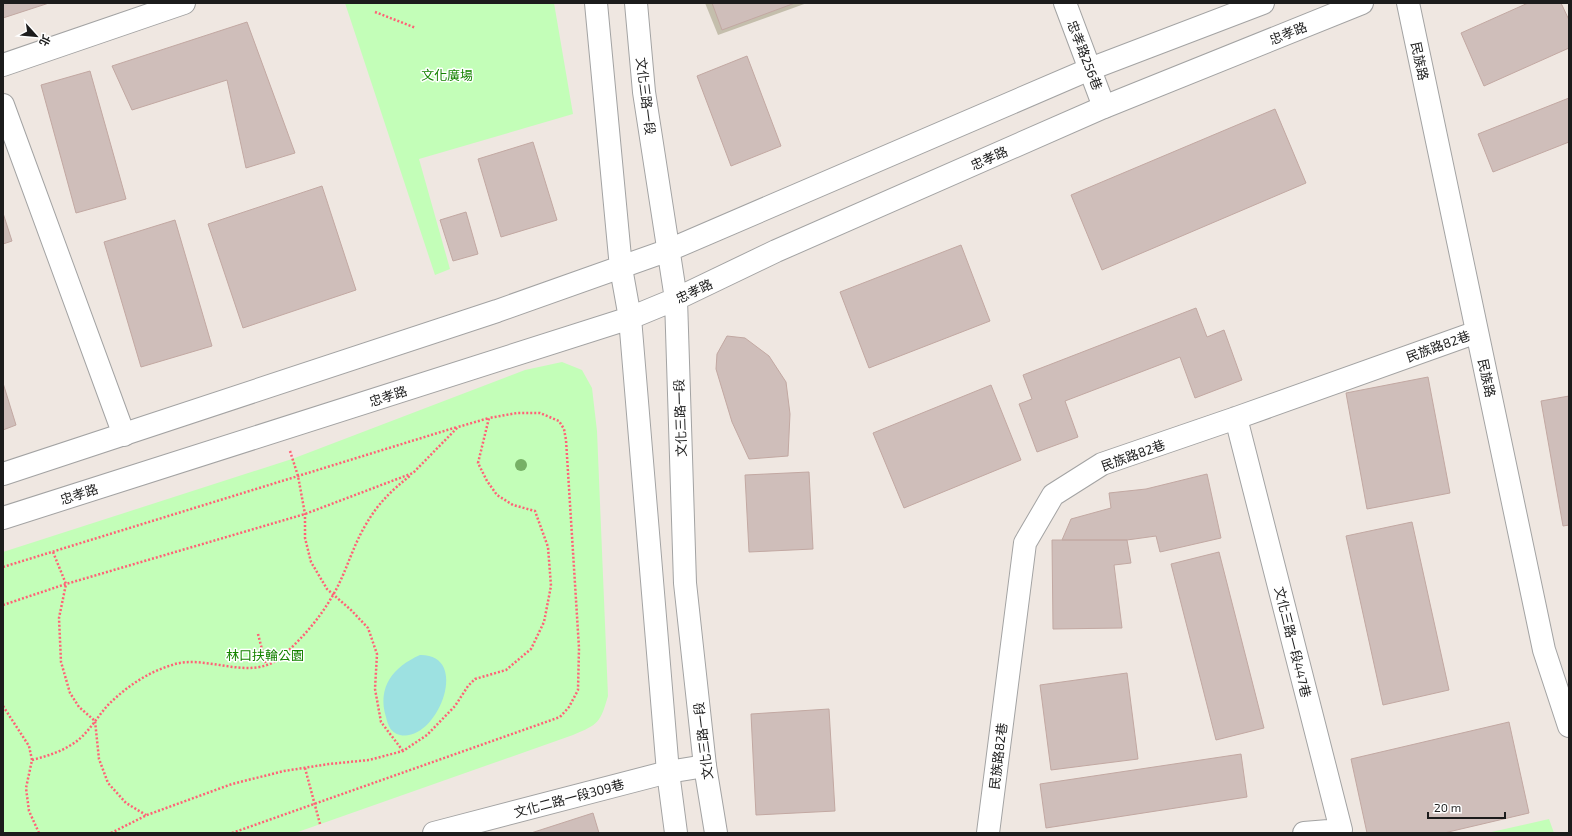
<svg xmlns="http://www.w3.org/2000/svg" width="1572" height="836" font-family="'Exo 2','Noto Sans TC',sans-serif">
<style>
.construction{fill:#c4beac}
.park{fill:#c3feb8}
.water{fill:#9de1e1}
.building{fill:#cfbeba;stroke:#c2a8a2}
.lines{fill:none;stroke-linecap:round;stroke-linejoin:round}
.minor-casing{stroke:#a3a3a3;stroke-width:24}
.tertiary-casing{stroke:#a3a3a3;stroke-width:24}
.path{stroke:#ff6176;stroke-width:2.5;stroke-dasharray:2 2;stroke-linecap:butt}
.minor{stroke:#fff;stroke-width:22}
.tertiary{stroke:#fff;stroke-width:22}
.tree{fill:#77b066}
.labels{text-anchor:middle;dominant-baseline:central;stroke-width:3;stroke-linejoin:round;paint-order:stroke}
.street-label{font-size:13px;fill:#1c1c1c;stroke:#fff}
.park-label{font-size:13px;fill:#158301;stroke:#fff}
</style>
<rect width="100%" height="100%" fill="#efe7e1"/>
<!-- construction -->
<path class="construction" d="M705,3H807L718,35Z"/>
<!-- park -->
<path class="park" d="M345,3H554L573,114L419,159L450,269L435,275Z
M562,362L582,370L592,388L597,431L608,696C600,723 599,724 573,735L295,833H3V552L292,459L525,370Z
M1549,819L1554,833H1487Z"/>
<!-- water -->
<path class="water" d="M420,655C472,654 437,743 400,735C391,733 388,726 386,717C377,687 393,667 420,655Z"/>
<!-- building -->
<path class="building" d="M3,3H49L3,18Z
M712,3H795L722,30Z
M1528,3H1561L1569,20V48L1484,86L1461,33Z
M247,22L295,153L246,168L227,80L132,110L112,66Z
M747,56L781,146L731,166L697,76Z
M90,71L126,199L76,213L41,85Z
M1569,98V142L1493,172L1478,134Z
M1275,109L1306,183L1102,270L1071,195Z
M533,142L557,220L501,237L478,159Z
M322,186L356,290L243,328L208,224Z
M466,212L478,254L453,261L440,220Z
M3,213L12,241L3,244Z
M175,220L212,346L141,367L104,242Z
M961,245L990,321L869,368L840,292Z
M1196,308L1207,337L1224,330L1242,380L1195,398L1180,357L1065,401L1078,437L1037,452L1019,404L1032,399L1023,375Z
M727,336L745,338L769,356L786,382L790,414L788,456L749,459L732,422L716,369L717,354Z
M1428,377L1450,493L1367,509L1346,393Z
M3,383L16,425L3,430Z
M991,385L1021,460L904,508L873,433Z
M1569,396V525L1563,526L1541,401Z
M809,472L813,549L749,552L745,475Z
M1207,474L1221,538L1160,552L1156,536L1127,540H1062L1071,519L1111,508L1109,493L1146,489Z
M1412,522L1449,690L1383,705L1346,536Z
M1052,540H1127L1131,563L1114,565L1122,628L1053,629Z
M1219,552L1264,728L1216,740L1171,564Z
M1127,673L1138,759L1051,770L1040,685Z
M829,709L835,811L756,815L751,714Z
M1509,722L1529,813L1444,833H1367L1351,759Z
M1241,754L1247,797L1046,828L1040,784Z
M593,813L599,833H531Z"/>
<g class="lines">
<defs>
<path id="minor" d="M1065,3L1104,107
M1408,3L1544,650L1569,726
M3,65L184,3
M3,105L124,435
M1236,418L1341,830L1304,833
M434,833L668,772L705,766
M988,833L1025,543L1053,495L1102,464L1236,418L1477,332"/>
<path id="tertiary" d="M596,3L621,268L630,318L668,772L676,833
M636,3L644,92L676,299L685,583L705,766L716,833
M3,474L497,311L669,250L1090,69L1263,3
M3,518L630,318L676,299L776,251L1104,107L1362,3"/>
</defs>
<!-- minor casing -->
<use href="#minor" class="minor-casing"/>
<!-- tertiary casing -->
<use href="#tertiary" class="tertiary-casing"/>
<!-- path -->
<path class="path" d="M375,12L416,28
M290,451L298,476L305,514V538L311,562L327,589L351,610L368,628L377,654L375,689L381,722L403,751
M53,552L66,584L59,618L61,662L70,693L79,707L95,721L99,759L108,783L126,803L146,815
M3,567L457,427
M3,605L66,584L305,514L413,473L458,427L489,418L478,463L487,481L497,495L513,505L535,511L548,547L551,586L544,622L531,649L506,670L475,679L468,686L455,706L427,735L403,751L369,760L329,764L284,771L232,784L147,815L111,833
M258,634L266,665
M3,706L29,746L32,760L26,788L29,811L39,833
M32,760C47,756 61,752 74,743C88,734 97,717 108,705C126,687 148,672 172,665C206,653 250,683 281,657C301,640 320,618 333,595C346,573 352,548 365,526C378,503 391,491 411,475
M305,768L320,824
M232,833L560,717L569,707L578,690L579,648L566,440L564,429L559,421L540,413H517L489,418"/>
<!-- minor -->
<use href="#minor" class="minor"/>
<!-- tertiary -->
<use href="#tertiary" class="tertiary"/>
</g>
<!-- trees -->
<circle class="tree" cx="521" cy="465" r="6"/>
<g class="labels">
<!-- street labels -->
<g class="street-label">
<text transform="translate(1288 33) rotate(-22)">忠孝路</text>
<text transform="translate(1085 55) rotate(69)">忠孝路256巷</text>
<text transform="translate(1420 61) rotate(78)">民族路</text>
<text transform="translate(646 96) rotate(83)">文化三路一段</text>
<text transform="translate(989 158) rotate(-24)">忠孝路</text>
<text transform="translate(694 291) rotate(-25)">忠孝路</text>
<text transform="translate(1438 346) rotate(-20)">民族路82巷</text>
<text transform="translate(1487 378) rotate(78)">民族路</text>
<text transform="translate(388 396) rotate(-18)">忠孝路</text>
<text transform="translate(680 418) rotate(-92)">文化三路一段</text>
<text transform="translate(1133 455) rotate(-20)">民族路82巷</text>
<text transform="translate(79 494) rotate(-18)">忠孝路</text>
<text transform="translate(1293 642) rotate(76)">文化三路一段447巷</text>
<text transform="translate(703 741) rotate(-97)">文化三路一段</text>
<text transform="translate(998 756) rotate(-83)">民族路82巷</text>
<text transform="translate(569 798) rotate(-15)">文化二路一段309巷</text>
</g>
<!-- park labels -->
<g class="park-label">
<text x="447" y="75">文化廣場</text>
<text x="265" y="655">林口扶輪公園</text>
</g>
</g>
<!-- border -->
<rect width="1572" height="836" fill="none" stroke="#1c1c1c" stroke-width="8"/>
<!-- north arrow -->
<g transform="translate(36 36) rotate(117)" stroke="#ffffff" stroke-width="3" paint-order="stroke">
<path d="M0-3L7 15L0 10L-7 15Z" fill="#1c1c1c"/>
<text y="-6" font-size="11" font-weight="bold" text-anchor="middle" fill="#1c1c1c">北</text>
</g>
<!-- scale -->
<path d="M1428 812v6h77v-6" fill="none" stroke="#1c1c1c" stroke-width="2"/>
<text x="1434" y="812" font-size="12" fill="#1c1c1c" stroke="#ffffff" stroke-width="3" paint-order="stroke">20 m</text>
</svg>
